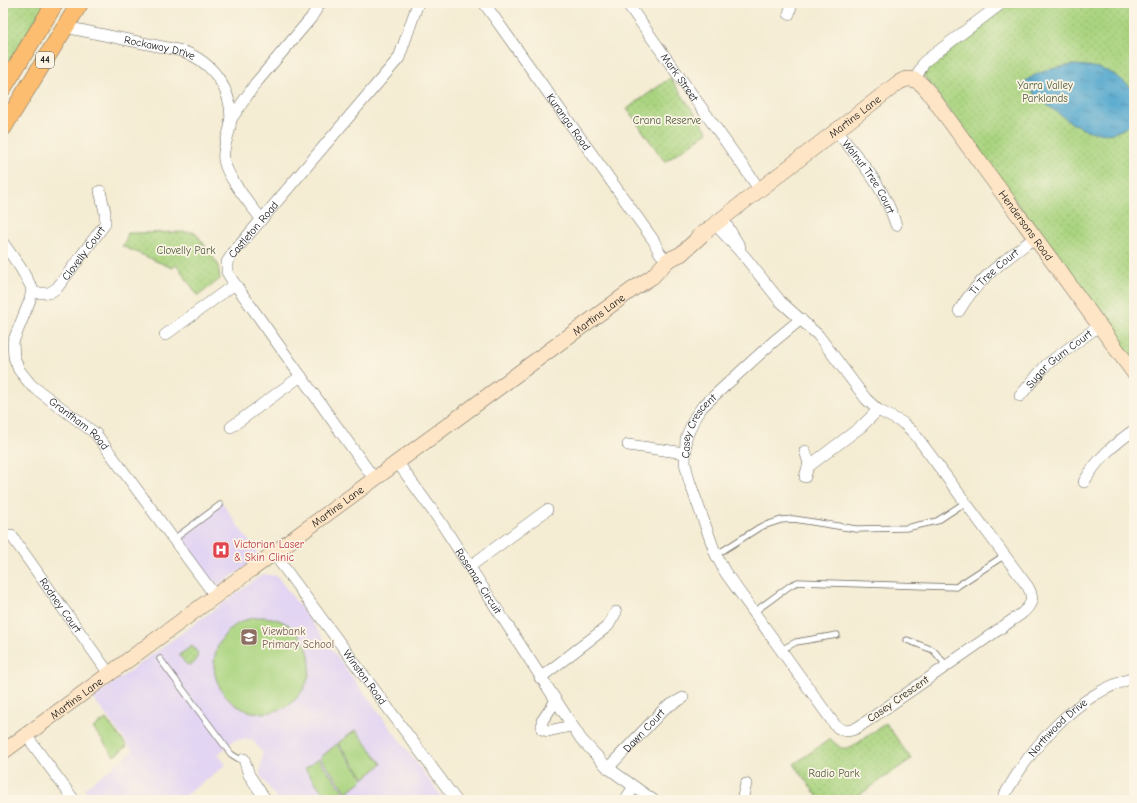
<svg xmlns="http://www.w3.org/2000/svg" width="1137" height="803" font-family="'Comic Neue',sans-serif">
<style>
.built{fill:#e2d4f3}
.grass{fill:#aad480;stroke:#63784e}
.park{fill:url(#park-dots);stroke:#63784e}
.water{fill:url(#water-ripples);stroke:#376275}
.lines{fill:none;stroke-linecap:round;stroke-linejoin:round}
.lane-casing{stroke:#68655c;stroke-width:7}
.street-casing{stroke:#68655c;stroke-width:12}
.secondary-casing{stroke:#68655c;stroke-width:16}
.primary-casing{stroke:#68655c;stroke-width:18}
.lane{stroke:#fff;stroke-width:5.5}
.street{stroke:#fff;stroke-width:11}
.secondary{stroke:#fee5c5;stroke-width:15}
.primary{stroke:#fcbd6f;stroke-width:17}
.labels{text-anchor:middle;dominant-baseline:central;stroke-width:3.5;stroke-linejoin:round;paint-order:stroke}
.shield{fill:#fcf5e5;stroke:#5f5d58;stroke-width:1}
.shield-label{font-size:10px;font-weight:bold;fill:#1c1c1c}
.street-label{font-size:11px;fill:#1c1c1c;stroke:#fcf5e5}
.park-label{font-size:11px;fill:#4e5c3f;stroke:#fcf5e5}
.health-label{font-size:11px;fill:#be3a42;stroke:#fcf5e5;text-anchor:start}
.education-label{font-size:11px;fill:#785e54;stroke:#fcf5e5;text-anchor:start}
</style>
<defs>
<pattern id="park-dots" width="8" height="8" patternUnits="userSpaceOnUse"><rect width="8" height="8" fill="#aad480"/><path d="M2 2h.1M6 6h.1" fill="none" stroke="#92b56e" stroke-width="1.8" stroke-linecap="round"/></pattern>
<pattern id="water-ripples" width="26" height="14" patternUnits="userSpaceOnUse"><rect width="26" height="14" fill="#52a7ce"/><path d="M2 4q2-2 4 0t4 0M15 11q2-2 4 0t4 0" fill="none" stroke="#4387a6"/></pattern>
</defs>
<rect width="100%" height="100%" fill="#fcf5e5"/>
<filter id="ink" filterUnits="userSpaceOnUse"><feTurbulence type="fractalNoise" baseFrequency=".025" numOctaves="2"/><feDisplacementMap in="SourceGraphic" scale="8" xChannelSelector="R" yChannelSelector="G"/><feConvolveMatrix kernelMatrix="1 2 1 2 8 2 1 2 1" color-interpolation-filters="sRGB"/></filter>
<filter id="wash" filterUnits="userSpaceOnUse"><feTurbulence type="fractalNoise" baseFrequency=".012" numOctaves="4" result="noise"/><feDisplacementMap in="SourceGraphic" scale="16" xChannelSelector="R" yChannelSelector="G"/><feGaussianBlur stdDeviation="0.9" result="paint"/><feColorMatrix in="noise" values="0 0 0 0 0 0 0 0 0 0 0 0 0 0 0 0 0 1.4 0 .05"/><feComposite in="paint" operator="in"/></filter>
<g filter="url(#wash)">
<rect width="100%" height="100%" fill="#f4ecd3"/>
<!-- built -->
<path class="built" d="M221,501L260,557L219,585L211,581L176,534Z
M263,574L277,576L444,800H278L260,775L263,753L252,739L235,740L218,754L226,765L179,800H93L84,789L133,751L93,698Z"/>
<!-- grass -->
<path class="grass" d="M214 665a48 48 0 1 1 96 0a48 48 0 1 1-96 0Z
M106,719L127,746L114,756L93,728Z
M356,730L382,764L365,778L338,743Z
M337,744L364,779L347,792L320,758Z
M318,759L345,793L337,800H329L305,769Z"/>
<!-- park -->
<path class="park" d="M3,3H46L3,71Z
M1010,3H1134V364L924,76L923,72L929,63Z
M670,78L708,132L665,162L627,109Z
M195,232L218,264L220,279L198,296L177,265L172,268L122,246L125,242L128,233Z
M192,646L198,653L196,661L191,665L186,664L179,655Z
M886,723L911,759L852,800H820L794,764L830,739L841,748H851Z"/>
<!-- water -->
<path class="water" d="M1073,65C1100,66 1116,71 1134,92V122C1113,137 1104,136 1081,128L1078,125L1073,124L1035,96L1032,90H1026L1022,84C1035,72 1056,67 1073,65Z"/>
</g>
<g filter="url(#ink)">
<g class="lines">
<defs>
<path id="lane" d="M174,539L220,505
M716,555L760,527L781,520L794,519L856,529L906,528L937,521L966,502
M754,612L791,585L798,582L956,587L1005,555
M907,640L933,650L947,666
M781,650L796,642L837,635
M160,659L231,754L239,759H244"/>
<g id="street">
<path id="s1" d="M484,3L654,241C657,248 660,256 668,260"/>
<path id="s2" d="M627,3L760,190"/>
<path d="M789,14L792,3"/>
<path id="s3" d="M65,27L182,51C214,62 235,93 230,127C228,138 222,148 224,160C227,178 250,203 261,219"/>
<path d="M915,80L924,62L1002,3"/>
<path d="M230,121L255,84L311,18L320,3"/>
<path id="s4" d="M836,130C861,162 884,186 896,225"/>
<path d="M723,219L740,247"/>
<path id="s5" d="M716,225L745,257L780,301L818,335L866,399L878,410L903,423L914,433L1028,587C1035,599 1031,606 1021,614L860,726C850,732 843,733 835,725L725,572L716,555L689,480L685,463L686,438L695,417L702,407L773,342L801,319"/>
<path id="s6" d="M3,243L20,267L32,288L30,300L13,342L14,357L19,370L31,385L96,434L216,597"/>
<path id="s7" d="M32,293H49L57,288L105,224V212L100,191"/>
<path id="s8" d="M959,311C978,278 1004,261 1034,238"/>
<path d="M165,335L235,284"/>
<path id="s9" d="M1020,396L1046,365L1100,325"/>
<path d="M231,427L301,376"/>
<path d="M628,445L685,453"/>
<path id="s10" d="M398,463L440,521L581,739L608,768L653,800"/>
<path d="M809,466L862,426L878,410"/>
<path d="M805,477L809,463L805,451"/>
<path id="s11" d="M375,480L230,277L227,272V262L233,253L399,58L418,3"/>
<path d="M1084,482C1097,459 1113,445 1134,430"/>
<path id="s12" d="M11,535L110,675"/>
<path id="s13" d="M274,554L456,800"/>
<path d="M469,567L547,510"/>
<path d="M540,678L608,626L616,612"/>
<path d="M555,702L542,721V729L548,731L571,726"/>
<path d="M26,735L74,800"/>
<path d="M244,759L249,775L266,800"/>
<path id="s14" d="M608,768L665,708L683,698"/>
<path d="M625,800L634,787"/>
<path d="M742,800L746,784"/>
<path id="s15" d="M1002,800C1029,749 1076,693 1134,678"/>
</g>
<g id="secondary">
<path id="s16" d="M697,238L898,83C910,75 919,80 927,90L1134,373"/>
<path id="s17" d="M3,752L633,289L652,277L668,260L681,254L704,233"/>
</g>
<path id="primary" d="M3,88L55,3
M3,128L80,3"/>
</defs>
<!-- lane casing -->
<use href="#lane" class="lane-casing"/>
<!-- street casing -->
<use href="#street" class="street-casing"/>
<!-- secondary casing -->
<use href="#secondary" class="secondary-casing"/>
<!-- primary casing -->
<use href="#primary" class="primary-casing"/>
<!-- lane -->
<use href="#lane" class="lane"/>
<!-- street -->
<use href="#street" class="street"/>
<!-- secondary -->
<use href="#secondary" class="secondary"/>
<!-- primary -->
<use href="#primary" class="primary"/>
</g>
</g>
<!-- icons -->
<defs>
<symbol id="hospital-square" viewBox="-11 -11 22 22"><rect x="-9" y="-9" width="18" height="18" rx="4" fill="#e0444e" stroke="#fcf5e5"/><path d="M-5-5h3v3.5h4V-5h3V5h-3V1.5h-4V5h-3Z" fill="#fff"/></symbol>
<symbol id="school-square" viewBox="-11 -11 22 22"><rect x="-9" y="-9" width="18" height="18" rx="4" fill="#8d6e63" stroke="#fcf5e5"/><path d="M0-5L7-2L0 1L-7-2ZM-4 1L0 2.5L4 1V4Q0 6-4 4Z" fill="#fff"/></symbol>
</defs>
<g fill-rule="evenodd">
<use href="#hospital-square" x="211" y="540" width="20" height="20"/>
<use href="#school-square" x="239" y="627" width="20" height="20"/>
</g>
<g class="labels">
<!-- shield labels -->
<rect class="shield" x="36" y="52" width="18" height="16" rx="3"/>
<g class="shield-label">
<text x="45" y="60">44</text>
</g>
<!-- street labels -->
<g class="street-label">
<text stroke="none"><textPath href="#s3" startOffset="97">Rockaway Drive</textPath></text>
<text stroke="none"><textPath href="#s2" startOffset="91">Mark Street</textPath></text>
<text stroke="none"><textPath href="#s16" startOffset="199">Martins Lane</textPath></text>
<text stroke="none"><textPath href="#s1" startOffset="146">Kuranga Road</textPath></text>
<text stroke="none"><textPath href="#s4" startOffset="57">Walnut Tree Court</textPath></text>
<text stroke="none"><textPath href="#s16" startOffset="455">Hendersons Road</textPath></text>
<text stroke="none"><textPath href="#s11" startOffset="307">Castleton Road</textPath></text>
<text stroke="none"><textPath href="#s7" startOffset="70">Clovelly Court</textPath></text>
<text stroke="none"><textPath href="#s8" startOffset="53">Ti Tree Court</textPath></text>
<text stroke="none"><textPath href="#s17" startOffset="739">Martins Lane</textPath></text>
<text stroke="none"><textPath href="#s9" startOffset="54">Sugar Gum Court</textPath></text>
<text stroke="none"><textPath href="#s6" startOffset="221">Grantham Road</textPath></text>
<text stroke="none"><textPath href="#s5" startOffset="1082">Casey Crescent</textPath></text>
<text stroke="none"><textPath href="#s17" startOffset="415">Martins Lane</textPath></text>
<text stroke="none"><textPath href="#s10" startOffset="143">Rosemar Circuit</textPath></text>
<text stroke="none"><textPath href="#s12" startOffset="86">Rodney Court</textPath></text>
<text stroke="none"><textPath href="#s13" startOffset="153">Winston Road</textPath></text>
<text stroke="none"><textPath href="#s17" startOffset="91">Martins Lane</textPath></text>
<text transform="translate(898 699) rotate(-35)">Casey Crescent</text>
<text stroke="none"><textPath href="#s15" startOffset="92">Northwood Drive</textPath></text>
<text stroke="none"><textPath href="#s14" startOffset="52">Dawn Court</textPath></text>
</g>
<!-- park labels -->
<g class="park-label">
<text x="1045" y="85">Yarra Valley<tspan x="1045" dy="13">Parklands</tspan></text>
<text x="667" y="120">Crana Reserve</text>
<text x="186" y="250">Clovelly Park</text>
<text x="834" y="773">Radio Park</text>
</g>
<!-- health labels -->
<g class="health-label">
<text x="234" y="544">Victorian Laser<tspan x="234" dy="13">&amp; Skin Clinic</tspan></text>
</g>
<!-- education labels -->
<g class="education-label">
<text x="262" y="631">Viewbank<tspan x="262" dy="13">Primary School</tspan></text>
</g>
</g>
<!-- margin -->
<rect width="1137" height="803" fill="none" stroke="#fcf5e5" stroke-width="16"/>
</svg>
